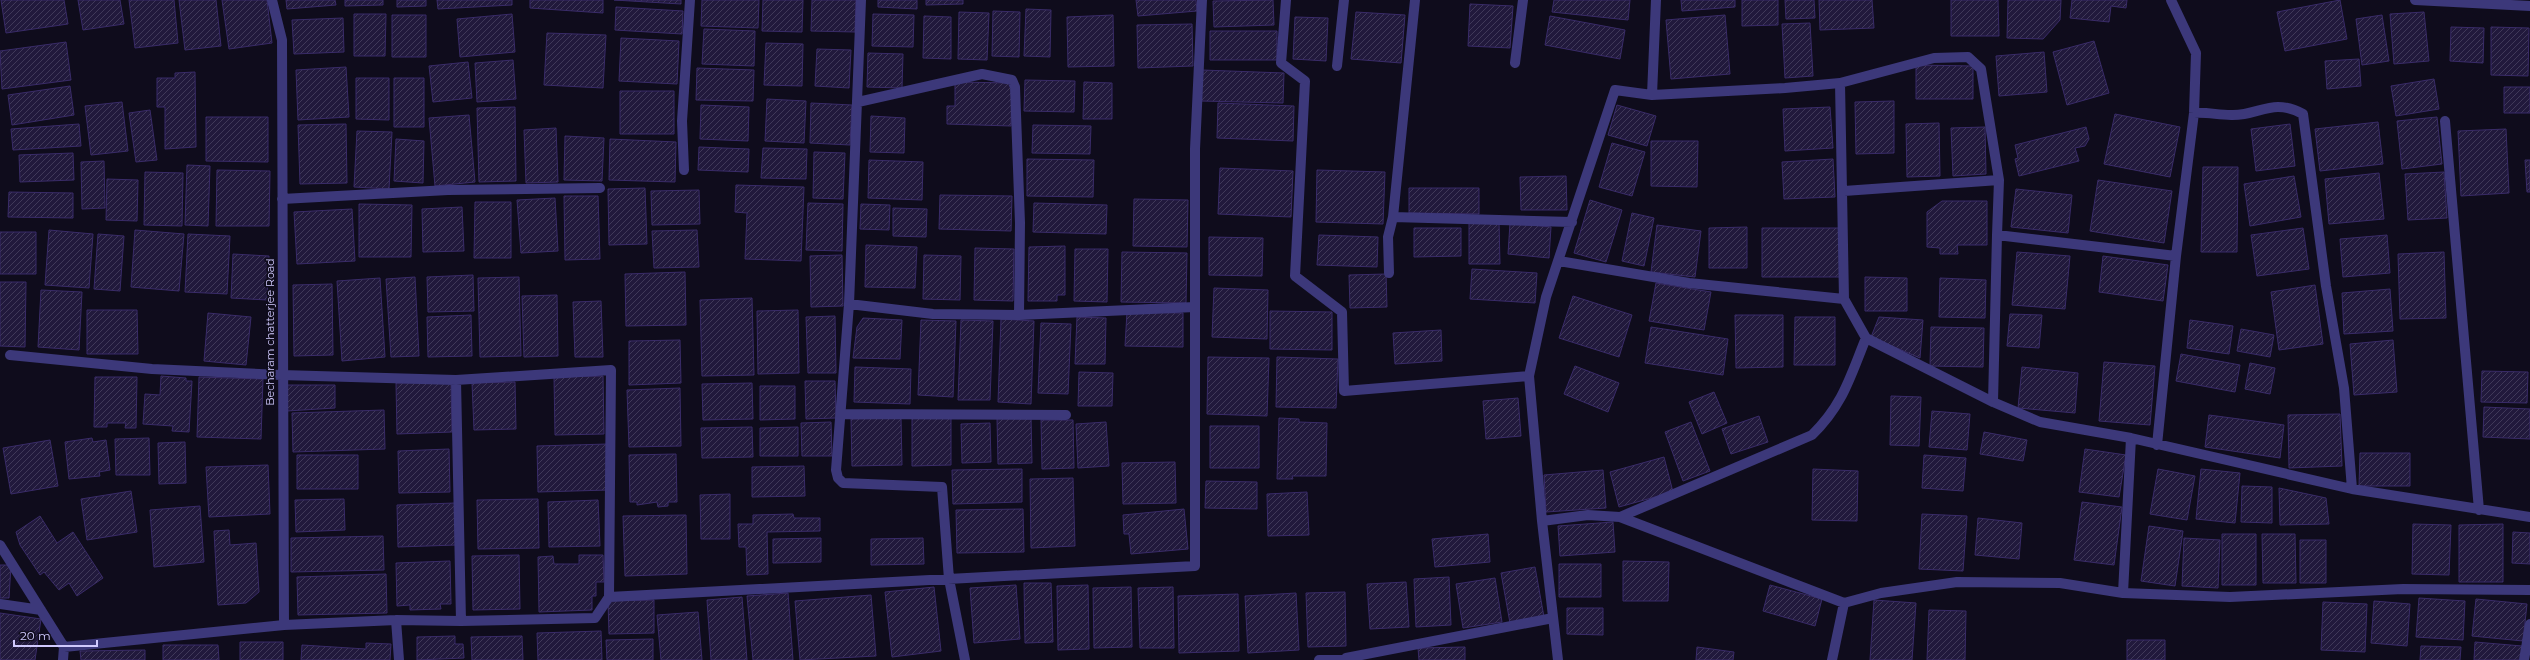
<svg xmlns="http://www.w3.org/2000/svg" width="2530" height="660" font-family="Montserrat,sans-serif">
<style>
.building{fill:url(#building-hatch);stroke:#392b68}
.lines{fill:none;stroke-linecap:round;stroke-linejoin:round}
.minor{stroke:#3c387a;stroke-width:10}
.labels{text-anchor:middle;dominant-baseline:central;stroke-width:3.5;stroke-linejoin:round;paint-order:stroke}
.street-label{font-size:11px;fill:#d0c9fd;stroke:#0f0c1c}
</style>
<defs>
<pattern id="building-hatch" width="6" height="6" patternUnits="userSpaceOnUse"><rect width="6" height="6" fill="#21193c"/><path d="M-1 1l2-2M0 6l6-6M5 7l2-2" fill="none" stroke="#403959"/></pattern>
</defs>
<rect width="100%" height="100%" fill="#0f0c1c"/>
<!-- building -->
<path class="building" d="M1,0H64L68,24L6,33Z
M78,0H120L124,24L83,30Z
M129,0H174L178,43L135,48Z
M179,0H216L221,46L185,50Z
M222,0H267L272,43L229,49Z
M286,0H335L336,5L287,9Z
M345,0H383V5L345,6Z
M397,0H426V6L397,7Z
M437,0H512V5L438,9Z
M530,0H603V13L530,8Z
M614,0H681V4Z
M702,0H759L758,28L701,26Z
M763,0H803L802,32L762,31Z
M812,0H856L855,32L811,31Z
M878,0H917V9L878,7Z
M926,0H963V4L926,5Z
M1136,0H1196L1197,11L1138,16Z
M1273,0L1274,25L1214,27L1213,1Z
M1554,0H1630L1628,20L1552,12Z
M1681,0H1735V7L1682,11Z
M1742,0H1778V25L1742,26Z
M1785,0H1814L1815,18L1786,19Z
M1819,0H1872L1874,28L1820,30Z
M1951,0H1998L1999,36H1951Z
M2008,0H2061L2060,20L2043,39L2007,38Z
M2072,0H2127L2126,8L2111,6L2109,22L2070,18Z
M2340,0L2347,39L2285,51L2277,12Z
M1470,4L1513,6L1510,48L1468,46Z
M616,7L683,11L682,34L615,30Z
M1026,9L1051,10L1050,57L1024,56Z
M993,11L1020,12L1019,57L992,56Z
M959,12L989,13L987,60L958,59Z
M1356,12L1405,15L1401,63L1351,59Z
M2424,12L2429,61L2394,64L2390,14Z
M354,14H386L385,56H354Z
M512,14L515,52L460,57L457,19Z
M873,14L914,15L913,47L872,46Z
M392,15H426V57H392Z
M1113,15L1114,66L1068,67L1067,17Z
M1725,15L1730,74L1671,79L1666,20Z
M2382,15L2389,61L2362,65L2356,19Z
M924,16L951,17V59L923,58Z
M1550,16L1625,30L1620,59L1545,45Z
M1295,17L1328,18L1326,61L1293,59Z
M343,18L344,52L294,54L292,20Z
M1810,23L1813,76L1785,78L1782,24Z
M1192,24L1193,66L1138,68L1137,25Z
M2451,27L2484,28L2483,63L2450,61Z
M2491,27L2529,28L2528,76L2491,75Z
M704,29L755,31L754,66L702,64Z
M1210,31H1277V60H1210Z
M547,33L606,35L603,88L544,85Z
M621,38L679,41L677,84L619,81Z
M2094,41L2109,93L2067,105L2053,52Z
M66,42L71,80L2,89L0,51Z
M766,43L803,44L802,86L764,85Z
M817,49L851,50L849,88L815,86Z
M2044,52L2047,92L1999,96L1996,56Z
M868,53L903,54L902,88L867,87Z
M2359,59L2361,86L2327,89L2325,61Z
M513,60L516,99L477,102L475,63Z
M468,62L472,98L433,102L429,66Z
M1916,65L1973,66V99H1916Z
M346,67L349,117L298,120L296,70Z
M697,68L754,70L753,101L696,100Z
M1202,70L1284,73L1283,103L1201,101Z
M195,72L196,147L165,149V107H157V78H175V73Z
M356,78H389V120L356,119Z
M394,78H424V127H394Z
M2434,79L2439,109L2396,116L2391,86Z
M1025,80L1075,81L1074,112L1024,111Z
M955,82L1012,83L1011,126L947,124V106H955Z
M1084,82L1112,83V119H1083Z
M70,86L74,115L12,125L8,95Z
M2504,87H2530V113H2504Z
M620,91H674V134H620Z
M767,99L806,101L804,143L765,141Z
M1894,101V153L1856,154L1855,102Z
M122,102L128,151L91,155L85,106Z
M811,103L852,105L850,145L810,143Z
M1218,103L1294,106L1293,141L1217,138Z
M701,105L749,107L748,141L700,139Z
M1617,105L1656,116L1647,146L1608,135Z
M515,107L516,181L479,182L477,108Z
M1830,107L1833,148L1785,151L1783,109Z
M150,110L157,160L136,162L129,113Z
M2115,114L2180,127L2170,177L2104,164Z
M469,115L475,182L435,186L429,118Z
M871,116L905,118L904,153L870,152Z
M206,117H268V162L206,161Z
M2437,117L2442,164L2402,169L2397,121Z
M2378,122L2383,164L2320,171L2315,129Z
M1939,123L1940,176L1907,177L1906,124Z
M79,124L81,146L13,150L11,129Z
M346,124L347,183L300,184L298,125Z
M2290,124L2295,166L2256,171L2251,129Z
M1033,125L1091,126L1090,154L1032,153Z
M1985,127L1986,174L1953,176L1951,128Z
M2086,127L2089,139L2085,146L2075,148L2079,161L2019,176L2015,159L2018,158L2015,145Z
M556,128L558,182L526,183L524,130Z
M2506,129L2509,193L2461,196L2458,131Z
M357,131L392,132L389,189L354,187Z
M565,136L604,138L602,181L564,180Z
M396,139L424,141L423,183L394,181Z
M610,139L676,142L675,182L609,180Z
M1651,141H1698L1697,187L1651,186Z
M1612,143L1645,152L1632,196L1599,187Z
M699,147L749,149L748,172L698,170Z
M763,148L807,149L806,179L761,178Z
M814,152L845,153L843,199L813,198Z
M73,153L74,180L20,182L19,155Z
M1027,159L1094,160L1093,197L1027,196Z
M1833,159L1835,197L1784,199L1782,162Z
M869,160L923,162L922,200L868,198Z
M2525,160H2530V192H2527Z
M104,161L105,208L82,209L81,162Z
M187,165L210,166L208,226L185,225Z
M2203,167H2238L2237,252H2201Z
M1220,168L1293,171L1291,217L1218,214Z
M217,170L270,171L269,226H216Z
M1317,170L1385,172L1383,224L1316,222Z
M145,172L183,173L182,226L144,225Z
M2444,172L2447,218L2408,220L2405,174Z
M2379,173L2384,219L2329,224L2325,179Z
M1566,176L1567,210H1521L1520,177Z
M2294,176L2301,217L2250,226L2244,184Z
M107,179L138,180L137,221L106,220Z
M2098,180L2172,191L2164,243L2090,231Z
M736,185L804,187L801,261L745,259L747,213L735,212Z
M645,188L647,244L609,245L608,189Z
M1409,188H1479V214L1409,213Z
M2016,189L2072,195L2068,233L2011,227Z
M699,190L700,224L652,225L651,191Z
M9,192L73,193V218L8,217Z
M940,195L1012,196L1011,231L939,229Z
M564,196H598L600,259L565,260Z
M555,198L558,251L521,253L517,200Z
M1134,199L1188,200L1187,247L1133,246Z
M1590,200L1622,210L1606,262L1574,253Z
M1942,201H1987V245H1957L1958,254H1940V248L1927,247V212Z
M475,202H511V258H474Z
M808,203L843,204L842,251L806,250Z
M1034,203L1107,205L1106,234L1033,232Z
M359,204L412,205L411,257H359Z
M861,204L890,205L889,230L860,229Z
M462,207L464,251L423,252L422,209Z
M893,208L927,209L926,237L893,236Z
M352,209L355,261L297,264L294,212Z
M1632,213L1654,218L1644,266L1622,261Z
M1469,222H1499L1500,264H1469Z
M1510,223L1551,227L1549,258L1508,254Z
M1657,225L1701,231L1695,277L1651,272Z
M1747,227V268H1709V228Z
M1414,228H1461V256L1414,257Z
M1762,228H1840V277H1762Z
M2303,228L2309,269L2257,276L2251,235Z
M49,230L93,234L89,288L45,285Z
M135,230L184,234L179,291L131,287Z
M697,230L699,267L654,268L652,231Z
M0,232H36V274H0Z
M98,234L124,236L120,291L94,289Z
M188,234L230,236L227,294L185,292Z
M1319,235L1378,237L1377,267L1317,265Z
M2387,235L2390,273L2343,277L2340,239Z
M1209,237L1263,238L1262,276L1209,275Z
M866,245L917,247L915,288L865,287Z
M1065,246V295H1057V301H1028L1029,247Z
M975,248L1014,249L1013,301L974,300Z
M1075,249H1108L1107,302L1074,301Z
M1122,252L1187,253L1186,303L1121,302Z
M2017,252L2070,256L2065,309L2012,305Z
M2444,252L2446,318L2400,319L2398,254Z
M233,254L269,256L267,300L231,298Z
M842,255L843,306L811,307L810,256Z
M924,255L961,256L960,300L923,299Z
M2103,256L2168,265L2163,301L2099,292Z
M1472,269L1537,273L1535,303L1470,299Z
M685,272L686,325L626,326L625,274Z
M1386,274L1387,307L1350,308L1349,275Z
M473,275L474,311L428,312L427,277Z
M415,277L419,356L391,357L386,279Z
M519,277L521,356L480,357L478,278Z
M1865,277L1907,278V311H1865Z
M380,278L385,357L342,361L337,281Z
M1940,278L1986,280L1985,318L1939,317Z
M0,282H26L25,347L0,346Z
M1656,283L1711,292L1704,330L1649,321Z
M332,284L333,355L294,356L293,285Z
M2315,285L2323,344L2279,350L2271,292Z
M1214,288L1268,290L1267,339L1212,337Z
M2390,289L2393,331L2344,334L2342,293Z
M41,290L82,292L79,350L38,347Z
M557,295L558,356L524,357L522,296Z
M1573,296L1632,315L1619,357L1559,338Z
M752,298L754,375L702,376L700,300Z
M601,301L603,357H575L573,302Z
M87,310H137L138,354H87Z
M798,310L799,373L758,374L757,311Z
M1270,311L1332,312V350L1270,349Z
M1127,312L1183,313V347L1125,346Z
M208,313L251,317L246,365L204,361Z
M2010,314L2042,315L2039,348L2007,346Z
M471,315L472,356L428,357L427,317Z
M1735,315H1783V367L1736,368Z
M835,316L836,373H808L806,317Z
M1077,317L1106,318L1105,364H1075Z
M1795,317H1835V365H1794Z
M1879,317L1923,320L1920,358L1871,337Z
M863,318L902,320L900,359L853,358L857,327Z
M1001,319L1034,321L1031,404L998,402Z
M921,320L956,321L953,397L918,395Z
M961,320L993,321L990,400H958Z
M2190,320L2233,326L2229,354L2187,348Z
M1041,323L1071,324L1068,394L1038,393Z
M1651,327L1728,339L1723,375L1645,363Z
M1931,327L1984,328L1983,367L1930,366Z
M2241,329L2274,335L2270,357L2237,351Z
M1441,330L1442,361L1395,364L1393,333Z
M680,340L681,383L629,385V341Z
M2393,340L2397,392L2354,395L2350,344Z
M2181,354L2240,365L2235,392L2176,381Z
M1208,357L1269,358L1267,416L1207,414Z
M1277,357L1338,359L1336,408L1276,407Z
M2104,362L2155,366L2150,425L2099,421Z
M2250,363L2275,368L2270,394L2245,389Z
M1575,366L1619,383L1608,412L1564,394Z
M855,367L911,369L910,404L854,402Z
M2022,367L2078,373L2075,413L2018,408Z
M2482,371L2528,372L2527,403L2481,402Z
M1079,372L1113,373L1112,406H1078Z
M161,376L186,378V381H192L189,432L172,431L173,426L143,424L145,394L160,395Z
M603,376L604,434L555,435L554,377Z
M95,377H137L136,428H125L126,423H107V427H94Z
M199,377L263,379L261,439L197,437Z
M805,381H835L836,418L806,419Z
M451,382L452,432L397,434L396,383Z
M515,382L516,429L474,430L472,383Z
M752,383L753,419L703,420L702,384Z
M286,385H335V408L287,411Z
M760,386H795V419L760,420Z
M680,388L681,446L629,447L627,390Z
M1714,392L1727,423L1702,434L1689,402Z
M1891,396L1921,397L1919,446L1890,445Z
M1518,398L1521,436L1486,439L1483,401Z
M2484,407L2530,409V439L2483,437Z
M384,410L385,449L293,452L292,413Z
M1932,411L1970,414L1967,450L1929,447Z
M2340,414L2342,466L2289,468L2288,415Z
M2209,415L2284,425L2280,458L2205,447Z
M1759,416L1768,442L1731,454L1722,429Z
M951,417V465L912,466V418Z
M1031,417L1032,463L998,464L997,418Z
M901,418L902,465L852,466L851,419Z
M1279,418L1299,419V422L1327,423L1326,476H1292L1293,479H1277Z
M1041,420H1073L1074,468L1042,469Z
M831,422L832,456H802L801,423Z
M1106,422L1109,466L1078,468L1076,424Z
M1691,422L1710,471L1683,481L1665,432Z
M990,423L991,462L962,463L961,424Z
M1210,426H1259V468H1210Z
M752,427L753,457L702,458L701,428Z
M798,427V456H760V428Z
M1984,432L2027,440L2023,461L1980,454Z
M92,438L93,442L106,440L110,470L99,472L100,476L69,479L65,442Z
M149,438L150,475H116L115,439Z
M50,440L58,486L11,494L3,448Z
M185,442L186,483L159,484L158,443Z
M608,444L609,490L538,492L537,446Z
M449,449L450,492L399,493L398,451Z
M2085,449L2126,455L2119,497L2079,492Z
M2360,453H2410V486H2359Z
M676,454L677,502H668V506L658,507L657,502L637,505V502H630L629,455Z
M297,455H358V489H297Z
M1924,455L1966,458L1963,491L1922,488Z
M1664,457L1673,492L1619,507L1610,472Z
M1175,462L1176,503L1123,504L1122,463Z
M268,465L270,514L209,517L206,467Z
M804,466L805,496L752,497V467Z
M1022,469V502L953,504L952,470Z
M1813,469L1858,471L1857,521L1812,520Z
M2158,469L2195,476L2187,520L2150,514Z
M2201,469L2240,473L2235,523L2196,519Z
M1603,470L1606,508L1546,512L1544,475Z
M1073,478L1075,546L1031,548L1030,479Z
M1206,481L1257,482V509L1205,508Z
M2242,486L2272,487V523L2241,522Z
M2279,488L2326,498L2329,524L2280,525Z
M131,491L137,532L87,540L81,499Z
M1307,492L1309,535L1268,536L1267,494Z
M730,494V539H701L700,495Z
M344,499L345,530L296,532L295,500Z
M538,499L539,548L478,549L477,500Z
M598,500L600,546L549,547L548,502Z
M2082,502L2122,507L2114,565L2074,560Z
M455,503L456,545L398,547L397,505Z
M200,506L204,562L154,567L150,510Z
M1023,509L1024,552L957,553L956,510Z
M1184,509L1188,549L1131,554L1129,534H1124L1123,515Z
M793,514L794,518H820V531L767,532L768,574L747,575L746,547H739L738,524H753V515Z
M1922,514L1967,516L1963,571L1919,569Z
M686,515L687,574L625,576L623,516Z
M40,516L57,543L73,532L103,578L77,596L69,583L59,590L44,572L40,575L20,545L16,532Z
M1978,518L2022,523L2019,559L1975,555Z
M1613,522L1615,552L1560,556L1558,526Z
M2413,524L2451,525L2449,575L2412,574Z
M2503,524V582H2459V525Z
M2149,526L2183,531L2175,586L2141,581Z
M229,530L230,545L256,543L259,592L246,603L218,605L214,531Z
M2513,532L2530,533V564L2512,563Z
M1488,534L1490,562L1435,567L1432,539Z
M2222,534H2256V585H2222Z
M2262,534H2295L2296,583H2263Z
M383,536L384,570L291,572V538Z
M821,538V562L773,563V539Z
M923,538L924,564L871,565V539Z
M2184,538L2220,540L2218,588L2182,586Z
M2300,540H2326V583H2300Z
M519,555L520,609L473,610L472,556Z
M579,555H603L604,582H596V596H592V610L539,612L538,557L553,556L554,564H579Z
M450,561L451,604H440L441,609L410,610V605L397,606L396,563Z
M1623,561L1669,562L1668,601H1623Z
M1559,564H1601V597H1559Z
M0,565H11L9,598H0Z
M1535,567L1544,617L1510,623L1501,573Z
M386,574L387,613L298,615L297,577Z
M1449,577L1451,625L1416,627L1414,579Z
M1495,578L1502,622L1463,628L1456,584Z
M1406,582L1409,627L1370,629L1367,584Z
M1024,583H1051L1053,642L1025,643Z
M1016,585L1020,639L974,643L970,588Z
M1088,585L1089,649L1058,650L1057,586Z
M1770,585L1822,599L1815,626L1763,611Z
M934,587L941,651L892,657L885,592Z
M1131,587L1132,647L1094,648L1093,588Z
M1173,587L1174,648H1140L1138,588Z
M1345,592L1346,646L1308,647L1306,593Z
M788,593L793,660H753L747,596Z
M1296,593L1299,650L1248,653L1245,596Z
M1238,594L1239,651L1179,653L1178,596Z
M871,595L876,656L800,660L795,601Z
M742,597L747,660H711L707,600Z
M2419,598L2465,601L2463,640L2416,637Z
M2476,599L2527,604L2523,641L2472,636Z
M654,600V633L609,634L608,601Z
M1874,600L1916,603L1912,660H1870Z
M2374,601L2410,604L2407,646L2371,643Z
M2323,602L2367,604L2365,652L2321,650Z
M1567,608H1603V635L1567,634Z
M1929,610L1966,611L1965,660H1927Z
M698,612L702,660H661L657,615Z
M0,613L41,619L35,660H0Z
M601,631L602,660H538L537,633Z
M455,636V644H463L464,658L417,660V637Z
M522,636L523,660H472L471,637Z
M653,639V660H607L606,640Z
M2127,640H2165V660H2127Z
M240,642H283V660H240Z
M2475,642L2522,646L2521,660H2474Z
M366,643L391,644L390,660H301L302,645L366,649Z
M163,645H218L219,660H163Z
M2421,646L2461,647L2460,660H2420Z
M1465,647V660H1419L1418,648Z
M1697,647L1734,652L1733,660H1696Z
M145,650V660H81L80,651Z"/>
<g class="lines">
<!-- minor -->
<path class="minor" d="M272,0L282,40L284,625
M861,0L849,304L836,470L838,478L843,483L942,487L949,579L965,660
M1286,0L1281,63L1305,81L1295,276L1342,312L1344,391L1529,376
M1656,0L1652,95L1785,88L1840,83L1844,299L1866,338L1993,402L2040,422L2131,438L2352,489L2530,517
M2415,0L2530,6
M1515,63L1523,0
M1337,66L1344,0
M1840,83L1934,58L1968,57L1981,69L1999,180
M1652,95L1615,90L1546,297L1529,376L1542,521L1588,515L1620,517L1844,603L1881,593L1957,582L2060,583L2123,593
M858,102L982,74L1012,80L1015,87L1020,223L1019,315
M2194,113C2207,112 2218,115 2231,115C2260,116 2271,97 2303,114L2326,286L2344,388L2352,489
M2445,121L2479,510
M684,170L682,121L690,0
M1844,191L1999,180L1997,235L2176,256
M282,199L448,190L600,188
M1393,217L1572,222
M1559,261L1689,283L1844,299
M1389,273L1388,237L1393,217L1415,0
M849,304L933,314L1019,315L1195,307
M10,355L152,369L281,375L456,380L611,370L609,597
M456,380L461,621
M1993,402L1997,235
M842,414L1066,415
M2131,438L2123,593L2230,597L2403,589L2530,590
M2157,445L2176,256L2194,113L2196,53L2171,0
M1620,517L1812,435C1843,405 1850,377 1866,338
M1542,521L1558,660
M0,545L64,647L63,660
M0,604L41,610
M396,620L399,660
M64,647L284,625L396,620L461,621L595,618L609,597L1195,566V149L1202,0
M1346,658L1553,618
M1319,660H1346
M1832,660L1844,603
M2524,660L2530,624"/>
</g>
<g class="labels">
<!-- street labels -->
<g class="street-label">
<text transform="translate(270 332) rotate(-90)">Becharam chatterjee Road</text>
</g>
</g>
<!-- scale -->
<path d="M14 640v6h83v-6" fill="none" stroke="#d0c9fd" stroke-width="2"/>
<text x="20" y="640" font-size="12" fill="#d0c9fd" stroke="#0f0c1c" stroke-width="3" paint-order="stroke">20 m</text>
</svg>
